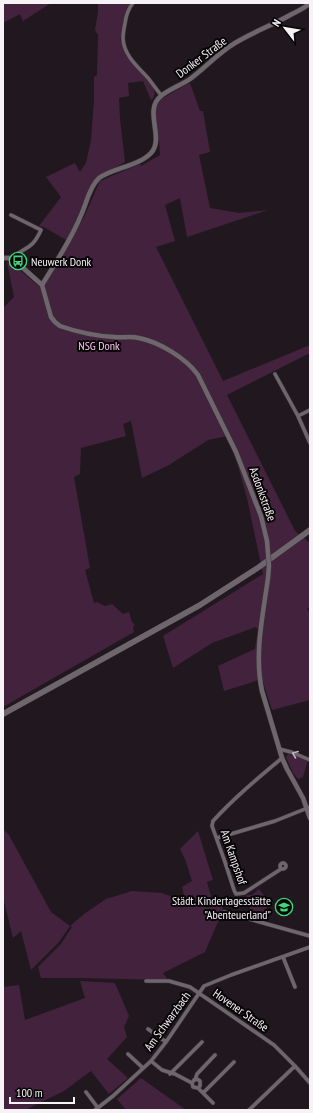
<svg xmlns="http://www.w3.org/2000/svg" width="313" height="1113" font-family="'PT Sans Narrow',sans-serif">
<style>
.green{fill:#43223e}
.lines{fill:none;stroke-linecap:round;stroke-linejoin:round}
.minor-casing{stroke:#393438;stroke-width:4.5}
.tertiary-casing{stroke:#393438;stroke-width:5.5}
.secondary-casing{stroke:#393438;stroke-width:6}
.minor{stroke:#6f666d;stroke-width:3.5}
.tertiary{stroke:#6f666d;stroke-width:4.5}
.secondary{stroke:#6f666d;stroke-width:5.5}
.tertiary-bridge-casing{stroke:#393438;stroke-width:5.5;stroke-linecap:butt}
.tertiary-bridge{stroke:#6f666d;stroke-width:4.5}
.oneway{stroke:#bab3b8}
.labels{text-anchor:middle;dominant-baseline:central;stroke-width:4;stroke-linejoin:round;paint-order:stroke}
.street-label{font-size:12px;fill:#f7f2f6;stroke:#080507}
.poi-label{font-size:12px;fill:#f7f2f6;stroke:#080507;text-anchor:start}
.park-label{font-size:12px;fill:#fbc0f0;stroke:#080507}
</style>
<rect width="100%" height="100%" fill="#20181e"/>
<!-- green -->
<path class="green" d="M3,3H51L23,21L20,14L3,23Z
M98,3H131L120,40L123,44L124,50L152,86C155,91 156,97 151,100L143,81L128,83L129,96L119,98L120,119L125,162L97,178L88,192L71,231L66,240L44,227L39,226L61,197L46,177L75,163L80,172L86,163L91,140L94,100V77L97,75L98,35L95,30L98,12Z
M189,83V84L190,83L200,111H203L210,152L199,155L210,208L239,213L268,210L187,237L180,198L165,205L175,241L156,247L223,381L310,345V353L227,395L295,531L310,543V611L309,608H307L310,614V700L272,710L262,679L224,691L218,666L255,649L258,628H256V627L212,643L173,668L163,636L263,574L247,498L238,466L227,436L208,440L169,465L142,478L131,421L123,424L126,436L81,448L80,474L74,477L90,568L85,570L94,603L97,602L105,606L113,604L114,606L123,614L129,612L132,622L135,625L133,627L134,632L3,707V308L14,297L7,262L13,264L42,289L57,266L84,217L100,181C113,175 127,170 140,164L141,166L160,155L159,140L155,112L158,101Z
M288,754L308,760L303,777L298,779L293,773L286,757Z
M3,829L9,835L51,912L70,926L84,914L106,899L132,891L162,893L184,901L185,899L182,887L192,881L185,859L180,849L198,831L213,880L207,882L212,900L219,898L223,910L205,952L163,973L168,980L78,978H41L38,967L61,944L72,927L70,926L59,942L31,970L21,931L13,938L3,897V876H4L3,871Z
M259,889L268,901L263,920L253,918L246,895H252Z
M80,981L115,983L129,1016L124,1027L127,1037L107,1059L128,1078L109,1094L91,1071L64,1091L25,1110H3V987L19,985L25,1020L85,998Z
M141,1078L186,1110H126L117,1099Z"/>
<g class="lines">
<defs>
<path id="minor" d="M133,3C128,9 126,16 125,23C124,28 123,34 123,39C124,55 137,66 148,78C152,83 156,89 161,95
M11,215L41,230C32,250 26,246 12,258
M275,374L298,416L310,443
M298,416L310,410
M279,749L291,752L310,760
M217,838L275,821L310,807
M280 866a3 3 0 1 1 6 0a3 3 0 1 1-6 0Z
M281,869L244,893L236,894L234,890L225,862L212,826L213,821C234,798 258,778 282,758
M224,912L310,936
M283,957L295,987
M146,981H169L190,987L274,1045L295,1066L310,1083
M148,1029L166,1042
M128,1054L143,1068
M151,1061L162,1070L175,1074L192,1083
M170,1074L202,1042
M195,1080L197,1074L215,1055
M198,1088L200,1086V1081L197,1079L194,1080L192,1083L193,1087L198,1088L203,1093L234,1062
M86,1092L98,1108
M203,1093L213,1103
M95,1110L113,1096L151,1061L166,1042L204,986L231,975L310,947
M249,1110L295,1066"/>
<path id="tertiary" d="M3,258H12L42,285L51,317L55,322L60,326C77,332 96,336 114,337C122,338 131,336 139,338C159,342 186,358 198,375L236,452L261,516L267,541
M42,285C58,259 75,233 85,205C88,196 92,184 99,178C113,168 139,166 151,153C165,138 143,110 161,96C168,90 181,85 190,79C205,68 218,53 235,43C253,32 273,25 292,14C298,11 305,8 310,3
M268,578C263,615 254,654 262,691L282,758L287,769L303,798L310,818"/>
<path id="secondary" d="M3,714L200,605L259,567L310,530"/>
</defs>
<!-- minor casing -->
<use href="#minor" class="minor-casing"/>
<!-- tertiary casing -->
<use href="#tertiary" class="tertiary-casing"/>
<!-- secondary casing -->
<use href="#secondary" class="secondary-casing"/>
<!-- minor -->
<use href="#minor" class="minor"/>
<!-- tertiary -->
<use href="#tertiary" class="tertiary"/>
<!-- secondary -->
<use href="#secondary" class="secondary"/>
<defs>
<path id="tertiary-bridge" d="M267,541L269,566L268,578"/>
</defs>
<!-- tertiary-bridge casing -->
<use href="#tertiary-bridge" class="tertiary-bridge-casing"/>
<!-- tertiary-bridge -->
<use href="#tertiary-bridge" class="tertiary-bridge"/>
</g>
<!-- one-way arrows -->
<defs><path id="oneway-chevron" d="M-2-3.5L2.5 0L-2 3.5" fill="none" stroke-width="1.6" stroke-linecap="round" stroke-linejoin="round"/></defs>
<use class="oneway" href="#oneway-chevron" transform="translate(295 754) rotate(-158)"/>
<!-- icons -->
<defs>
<symbol id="bus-ring" viewBox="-11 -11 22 22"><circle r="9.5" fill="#080507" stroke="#3dd77d" stroke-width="1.5"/><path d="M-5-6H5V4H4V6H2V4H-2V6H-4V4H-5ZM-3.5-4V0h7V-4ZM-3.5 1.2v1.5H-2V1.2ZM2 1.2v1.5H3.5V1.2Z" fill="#3dd77d"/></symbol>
<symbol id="school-ring" viewBox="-11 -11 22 22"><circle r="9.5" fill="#080507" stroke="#3dd77d" stroke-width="1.5"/><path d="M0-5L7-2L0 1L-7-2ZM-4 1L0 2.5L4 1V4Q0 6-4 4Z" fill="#3dd77d"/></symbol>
</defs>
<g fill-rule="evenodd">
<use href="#bus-ring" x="8" y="251" width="20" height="20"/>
<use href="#school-ring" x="274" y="897" width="20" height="20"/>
</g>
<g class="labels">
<!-- street labels -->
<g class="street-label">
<text transform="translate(201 57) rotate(-37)">Donker Straße</text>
<text transform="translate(263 494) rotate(70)">Asdonkstraße</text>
<text transform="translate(234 857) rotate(71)">Am Kampshof</text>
<text transform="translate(241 1010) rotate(35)">Hovener Straße</text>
<text transform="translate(167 1021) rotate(-54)">Am Schwarzbach</text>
</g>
<!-- poi labels -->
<g class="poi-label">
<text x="31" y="261">Neuwerk Donk</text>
<text x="271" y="900" text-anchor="end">Städt. Kindertagesstätte<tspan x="271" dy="14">"Abenteuerland"</tspan></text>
</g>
<!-- park labels -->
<g class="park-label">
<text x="99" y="345">NSG Donk</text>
</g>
</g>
<!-- border -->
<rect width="313" height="1113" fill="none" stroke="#f7f2f6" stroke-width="8"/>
<!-- north arrow -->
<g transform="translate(285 28) rotate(301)" stroke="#080507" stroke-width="3" paint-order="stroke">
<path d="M0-3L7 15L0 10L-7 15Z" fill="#f7f2f6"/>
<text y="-6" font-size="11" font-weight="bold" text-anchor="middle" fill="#f7f2f6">N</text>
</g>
<!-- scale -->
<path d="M10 1097v6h64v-6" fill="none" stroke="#f7f2f6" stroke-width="2"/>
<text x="16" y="1097" font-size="12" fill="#f7f2f6" stroke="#080507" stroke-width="3" paint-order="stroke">100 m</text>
</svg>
